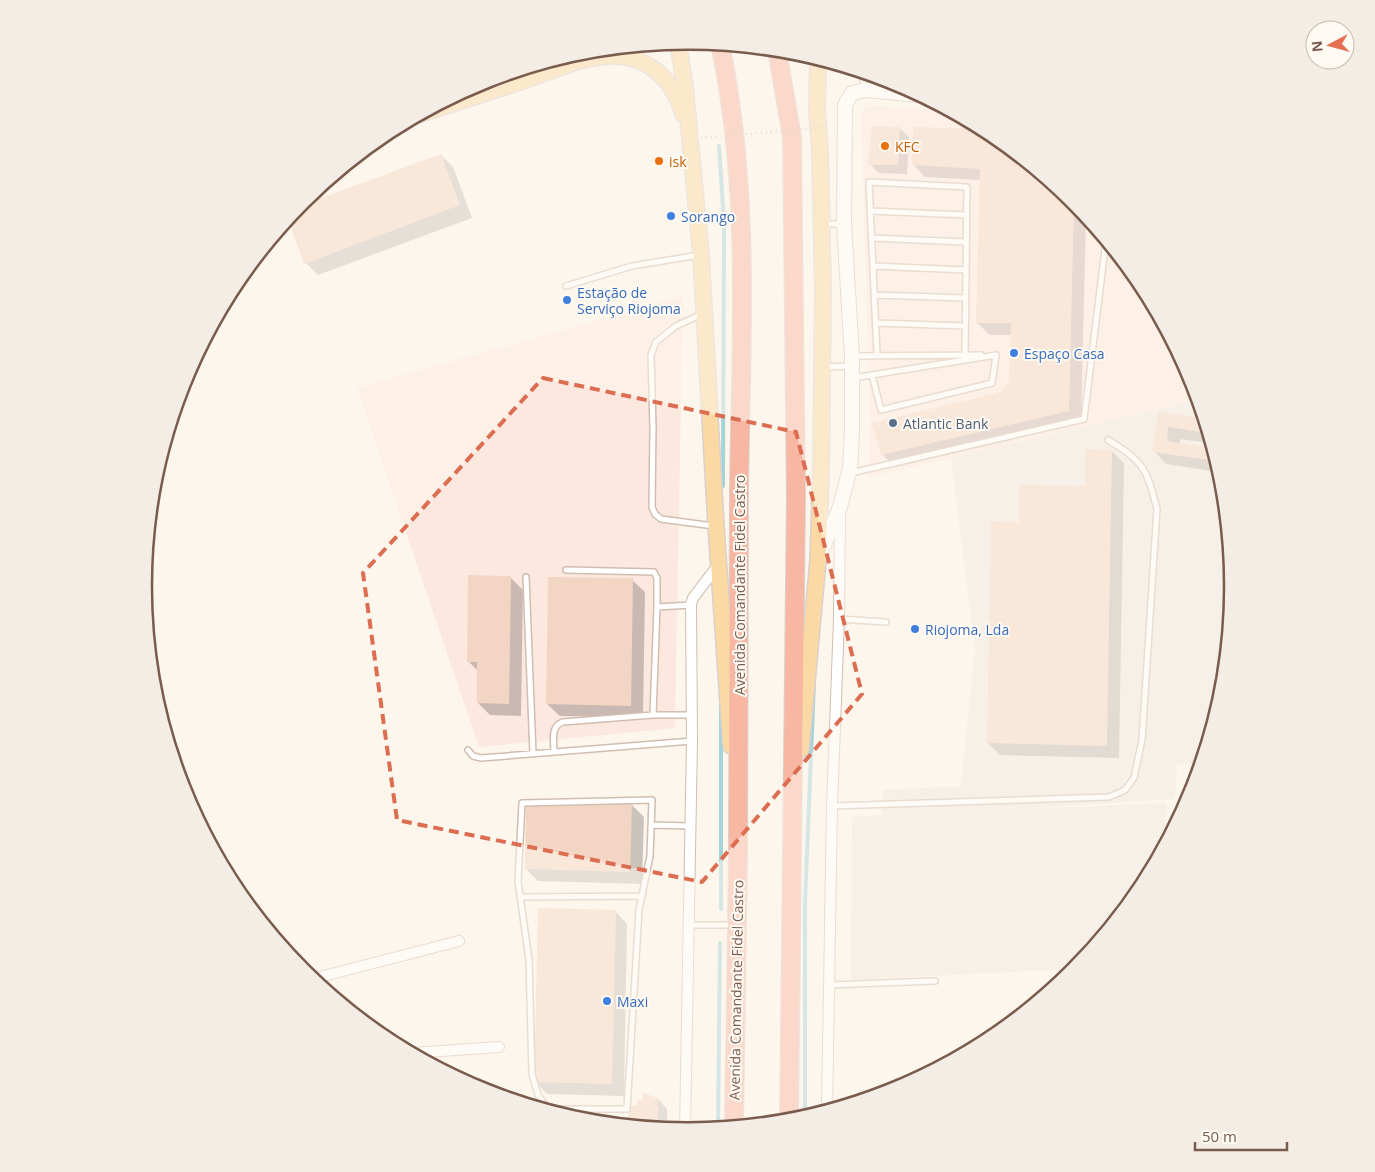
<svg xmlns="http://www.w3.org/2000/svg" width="1375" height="1172" font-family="'Open Sans',sans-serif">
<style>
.commercial{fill:#fde8e0}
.industrial{fill:#efe9e4}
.shadow{fill:#0003;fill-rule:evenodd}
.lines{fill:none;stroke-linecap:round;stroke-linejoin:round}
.stream{stroke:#a5d3da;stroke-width:4}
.building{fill:#f3d5c3}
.lane-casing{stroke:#d1beb0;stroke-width:8}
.street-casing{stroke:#d1beb0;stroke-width:12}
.secondary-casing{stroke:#d6c0b0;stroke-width:16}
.primary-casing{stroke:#dad1cd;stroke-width:18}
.highway-casing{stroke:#dad1cd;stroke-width:20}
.lane{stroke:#fff;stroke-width:5}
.street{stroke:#fff;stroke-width:10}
.secondary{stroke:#fff;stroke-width:14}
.primary{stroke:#fbd9a5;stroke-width:15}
.highway{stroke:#f7b7a3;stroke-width:18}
.path-bridge{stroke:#d9b8a5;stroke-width:2.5;stroke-dasharray:1 4;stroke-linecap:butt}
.marked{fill:none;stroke:#dc6d51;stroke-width:4;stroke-dasharray:10 6;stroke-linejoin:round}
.food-dot{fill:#e8710a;stroke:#fffaf3;stroke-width:2}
.shop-dot{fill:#3f7fe0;stroke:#fffaf3;stroke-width:2}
.service-dot{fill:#5c6f8a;stroke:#fffaf3;stroke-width:2}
.labels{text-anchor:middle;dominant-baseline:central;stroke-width:4;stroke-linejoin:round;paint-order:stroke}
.food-label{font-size:14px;fill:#c56008;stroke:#fffaf3;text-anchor:start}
.shop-label{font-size:14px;fill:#366cbe;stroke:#fffaf3;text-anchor:start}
.service-label{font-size:14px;fill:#4e5e75;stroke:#fffaf3;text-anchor:start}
.street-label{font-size:14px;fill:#7a5c4d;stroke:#fffaf3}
.rim{fill:none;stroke:#7a5c4d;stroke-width:2.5}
</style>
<rect width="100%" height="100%" fill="#fdf6ec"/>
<!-- commercial -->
<path class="commercial" d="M868,105L949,111L990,133L1073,201L1141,284L1191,378L1198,400L869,477L870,422L861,112Z
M683,296L675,728L479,747L357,388Z"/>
<!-- industrial -->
<path class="industrial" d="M1198,400L1222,480L1232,586L1222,693L1200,764L1177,765L1175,799L1000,810L1167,803L1166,842L1140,889L1074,969L851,980L852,817L882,815L883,790L961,786L975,649L951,458Z"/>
<!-- shadow -->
<path class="shadow" d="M899,128L909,137L907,174L879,173L870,164Z
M986,131L1073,201L1086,217L1081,423L895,467L883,455L874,424L1001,394L1010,381L1012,335H990L977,323L981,180L925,177L913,164Z
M441,155L453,167L472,218L318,275L306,263L289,217L295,209Z
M1159,413L1204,419L1219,472L1166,464L1154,451ZM1180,439L1209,443L1208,448L1180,444Z
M1112,451L1124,463L1119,758L1000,755L988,743L1020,523L1086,487Z
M510,577L523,590L521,716L490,715L478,703V671L468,661Z
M632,580L645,592L643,717L560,716L547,704Z
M631,804L644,817L642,884L538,881L526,869Z
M615,911L627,924L624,1096L547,1094L535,1082Z
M658,1099L667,1109V1129L620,1124L629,1118L644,1101Z"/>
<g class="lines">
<!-- stream -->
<path class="stream" d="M719,146L724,223L723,486
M721,909V706
M805,1117V903L814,681
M718,1128L720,943"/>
</g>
<!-- building -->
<path class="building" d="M872,126L900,127L898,165H868Z
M913,127L983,129L990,133L1074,202L1069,411L881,455L872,423L1000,392L1009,381L1011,323H976L980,169L912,165Z
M441,154L460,205L304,264L288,219L297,207Z
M1158,412L1203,418L1207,433L1168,427L1167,441L1207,447L1208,435L1216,461L1152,452Z
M1085,449L1112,450L1107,746L987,743L991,521L1019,522V485L1085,486Z
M468,575L511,576L509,704L477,703V662H467Z
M548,577L633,578L631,706L546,704Z
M526,800L632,803L630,872L525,869Z
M538,908L616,910L612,1084L534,1082Z
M643,1093L658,1098V1128L619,1124V1117H628V1106H637V1100H643Z"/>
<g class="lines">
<defs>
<path id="lane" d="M863,73L864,90
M870,211L967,215
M822,224H844
M871,238L966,242
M873,266L966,270
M566,286L632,266L699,255
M874,295L966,298
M702,314L676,326L656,342L651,355L653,427L652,507L655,514L661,519L714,526
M876,323L965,326
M877,355L869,182L967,187L965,360
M852,356L981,355
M825,367L851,366
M872,375L881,410L992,383L996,355
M853,378L996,355
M851,473L1084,419L1106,241
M566,570L654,572L657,578V607L691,605
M526,577L533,754
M657,607L653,715H691
M839,619L886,622
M468,750L473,756L481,758L692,741
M554,752C554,741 550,726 563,722L653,715
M652,800L650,856L639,910L627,1109H548L538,1095L532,1074L529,960L518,881L522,803Z
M832,806L1109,797L1125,790L1134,778L1142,740L1157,509C1147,470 1144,461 1108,440
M651,825L690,826
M520,897L642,896
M689,925H733
M829,985L935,981"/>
<path id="street" d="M233,886L250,908
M312,979L459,941
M412,1053L499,1047
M827,1110L832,806L839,619L840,511
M685,1131L692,741L691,604L693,598L719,564"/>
<path id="secondary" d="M819,557L840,507L850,468L852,431V356L844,224L845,105L852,93L866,90L919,95"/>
<path id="primary" d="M678,42L685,87L701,255L716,526L731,746
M421,114C455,103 489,92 523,81C550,72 578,58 607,56C646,54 673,78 683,114
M801,749L818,560L821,469L823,290L820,151L817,111L818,59"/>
<path id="highway" d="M720,44C751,190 741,341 739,489C738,611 739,732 738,854C737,945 735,1035 734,1126
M777,50L792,137L796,496L789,1121"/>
</defs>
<!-- lane casing -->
<use href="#lane" class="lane-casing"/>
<!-- street casing -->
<use href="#street" class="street-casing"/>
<!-- secondary casing -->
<use href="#secondary" class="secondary-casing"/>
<!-- primary casing -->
<use href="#primary" class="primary-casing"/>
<!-- highway casing -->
<use href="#highway" class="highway-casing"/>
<!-- lane -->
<use href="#lane" class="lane"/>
<!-- street -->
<use href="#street" class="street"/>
<!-- secondary -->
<use href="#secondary" class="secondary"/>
<!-- primary -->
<use href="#primary" class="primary"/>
<!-- highway -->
<use href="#highway" class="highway"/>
<!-- path-bridge -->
<path class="path-bridge" d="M701,138L825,127"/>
</g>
<!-- marked area -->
<path d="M0 0H1375V1172H0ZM543,378L796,432L862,694L702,882L397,820L363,573Z" fill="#fdf6ec" fill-opacity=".55" fill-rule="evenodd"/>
<path class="marked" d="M543,378L796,432L862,694L702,882L397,820L363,573Z"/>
<!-- markers -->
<g class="food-dot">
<circle cx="885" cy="146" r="5"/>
<circle cx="659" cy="161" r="5"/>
</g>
<g class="shop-dot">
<circle cx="671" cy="216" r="5"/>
<circle cx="567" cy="300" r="5"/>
<circle cx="1014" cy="353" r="5"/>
<circle cx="915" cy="629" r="5"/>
<circle cx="607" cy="1001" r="5"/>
</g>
<circle class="service-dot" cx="893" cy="423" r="5"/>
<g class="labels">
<!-- food labels -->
<g class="food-label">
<text x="895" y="146">KFC</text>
<text x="669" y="161">isk</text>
</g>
<!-- shop labels -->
<g class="shop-label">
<text x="681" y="216">Sorango</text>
<text x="577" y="292">Estação de<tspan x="577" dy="16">Serviço Riojoma</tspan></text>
<text x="1024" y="353">Espaço Casa</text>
<text x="925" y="629">Riojoma, Lda</text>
<text x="617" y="1001">Maxi</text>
</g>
<!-- service labels -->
<g class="service-label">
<text x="903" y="423">Atlantic Bank</text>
</g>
<!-- street labels -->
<g class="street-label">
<text transform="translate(739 585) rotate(-90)">Avenida Comandante Fidel Castro</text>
<text transform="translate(736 990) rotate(-89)">Avenida Comandante Fidel Castro</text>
</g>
</g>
<!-- crop -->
<path d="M0 0H1375V1172H0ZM152 586a536 536 0 1 1 1072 0a536 536 0 1 1-1072 0Z" fill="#f4ede6" fill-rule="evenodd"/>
<path class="rim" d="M152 586a536 536 0 1 1 1072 0a536 536 0 1 1-1072 0Z"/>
<!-- north arrow -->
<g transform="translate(1330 45) rotate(264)"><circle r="24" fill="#fffaf3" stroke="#cabbb1"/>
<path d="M0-4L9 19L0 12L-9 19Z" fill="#e76f51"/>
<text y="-8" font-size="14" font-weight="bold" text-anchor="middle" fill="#7a5c4d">N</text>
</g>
<!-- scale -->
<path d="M1195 1142v8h92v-8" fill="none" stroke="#7a5c4d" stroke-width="2.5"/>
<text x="1202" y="1142" font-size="15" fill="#7a5c4d" stroke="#fffaf3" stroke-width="4" paint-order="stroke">50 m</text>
</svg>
